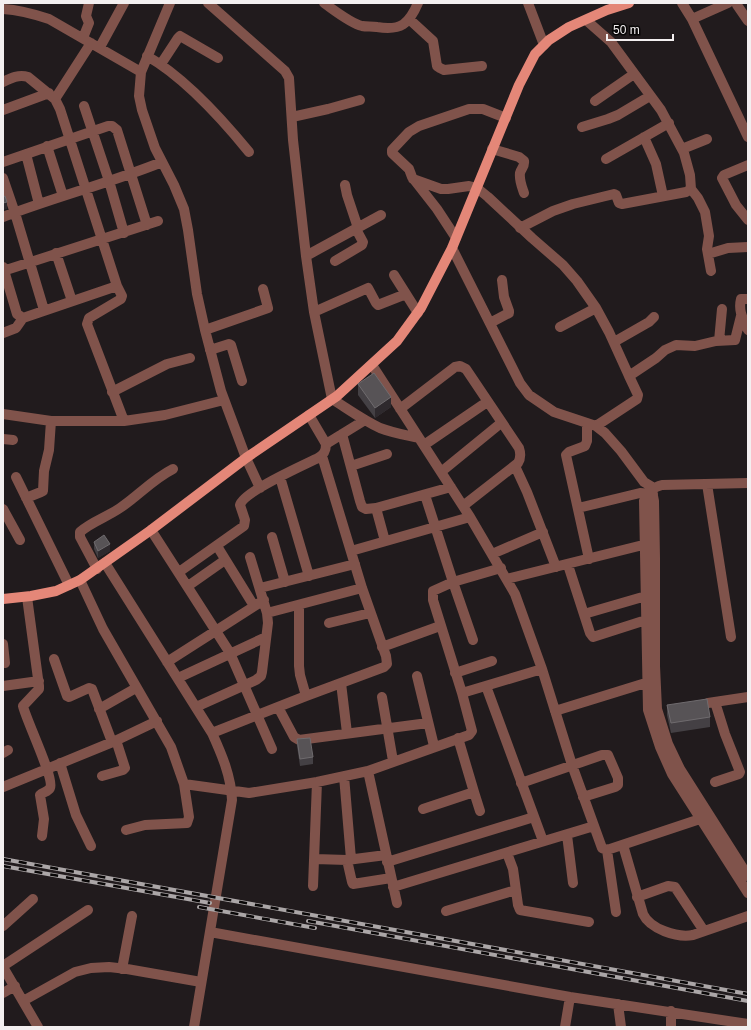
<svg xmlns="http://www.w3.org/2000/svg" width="751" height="1030" font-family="Arial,sans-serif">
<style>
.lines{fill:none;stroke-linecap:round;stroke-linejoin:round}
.minor{stroke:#80534b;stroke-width:10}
.major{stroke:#e48778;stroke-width:10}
.rail-casing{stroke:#aba6a7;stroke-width:4}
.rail{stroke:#090707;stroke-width:2.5;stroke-dasharray:8;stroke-linecap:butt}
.wall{fill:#444044}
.shaded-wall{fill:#2e292d}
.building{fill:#575356;stroke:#6f6b6e}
</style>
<rect width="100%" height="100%" fill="#211b1d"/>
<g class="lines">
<!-- minor -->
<path class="minor" d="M170,3L141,72L139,96L142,110L155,148L174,185L184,209L188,230L197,294L205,330L221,391L246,458L260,488
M208,3L285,71L289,78L293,140L306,256L314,312L332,399C348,409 363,420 380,428C393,433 406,435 419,438
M324,3C334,10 350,23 362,26C367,27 372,26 377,27C401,31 409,24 418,3
M528,3L544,45
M682,3L692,19L748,137
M737,5L748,21
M3,9C19,10 34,14 49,19L141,72
M409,19L433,41L437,66L440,68L444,70L482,66
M692,19L728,3
M83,38L89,23L86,16L89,3
M100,47L124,3
M147,56C184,77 222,119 249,152
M161,64L178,38L180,36L218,58
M3,82C11,78 19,74 28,77L55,99L60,109L117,286L23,318L17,314L3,267
M55,99L91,43
M595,101L634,74
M84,106L109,181L124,233
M3,110L49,93
M292,117L328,109L360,100
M582,127L608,119L618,115L650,96
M644,137L656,164L663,196
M47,146L63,196
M492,149L519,157L524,161C525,166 521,169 520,173C519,180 522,187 524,193
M682,149L707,139
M26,154L39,204
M606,159L669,123
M3,162L108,126H112L117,130L147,225
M748,165L724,175L722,178L736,205L748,220
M3,178L15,213L44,310
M413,179L441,189H448L469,186L477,188L488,197L532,238L563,265L577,281L596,308L609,332L629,376
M345,185L347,195L358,228
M691,189L698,198L705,212L709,236L707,249L711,271
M3,217C55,197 110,183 162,162
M520,228L553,211L573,204L614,194L616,195L619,203L622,204L686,192L691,189L690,175L684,153L661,110L611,42L586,20
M456,238L437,209L412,177L409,169L392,153V150L409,132L419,126L469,109H483L506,118
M452,248L520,383L529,395L554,412L596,426L605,433L621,451L644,482L654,488
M56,253L72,301
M708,254L728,248L748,247
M306,256L381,215
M335,261L362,245L363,242L356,229
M3,271L158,221
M394,275L418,313
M117,286L122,296L121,299L89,318L87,324L124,421
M748,299H741C738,311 743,319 748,330
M314,312L368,288L376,303L378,305L406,294
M490,323L509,313V311L504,297L502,280
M560,327L596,308
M205,330L268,308L263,289
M3,333L16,328L23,318
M719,341L722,309
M614,342L649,322L654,317
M210,350L229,344L231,345L242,381
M372,365L470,517L515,594L542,669L572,765L602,848L607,850L700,819
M112,392L167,364L190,358
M400,409L455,367L460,366L466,369L519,448C521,454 521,458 518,463L463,506
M3,414L51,421H124L165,415L224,400
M309,415L326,444
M587,423V441L585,446L569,452L566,455L589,559
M596,426L637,399L638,395L629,376L656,358L665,350L676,345L695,346L716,341L735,340L741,316
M342,434L360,501L362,507L366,509L376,508L451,487
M3,439L13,440
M424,445L487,402
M351,466L387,454
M515,466L527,492L556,567
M441,472L501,423
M16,477L69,585
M280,477L309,576
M748,483L662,485C654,487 647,493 644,501L648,710L660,747L672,774L748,893
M707,484L731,637
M652,491L654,501L655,558V666L657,709L668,744L680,769L748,876
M26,498L41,492L43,491L44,471L49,450L51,421
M376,508L385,541
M578,508L640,493L653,494
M3,509L20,540
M151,530L230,653L272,749
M272,537L285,582
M217,546L254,606
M351,551L470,517
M492,554L543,532
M105,563L212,733C222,755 231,776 232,800L194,1027
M568,565L590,633L593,637L646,620
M97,569L80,537V532C91,522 107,517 120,508C138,496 153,479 173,469
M179,572L244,526L245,520L240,505C243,492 304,465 318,458C324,455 326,451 326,444L365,420
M507,579L651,543
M80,580L103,629L171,747L184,784L249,793L317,782L368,771L469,735L472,731L462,693L433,600V591L453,582L425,495
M188,586L225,560
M260,588L355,564
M27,597L39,686V689L23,706C26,720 55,779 50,788C48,792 43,792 40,795L44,819L42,836
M299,605V666L300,675L306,696
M267,613L362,588
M584,614L646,596
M329,623L370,613
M473,640L453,582L501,568
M3,644L5,663
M382,647L440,626
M54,659L67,696L69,697L89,688L92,689L112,742
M167,662L264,600
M455,673L492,661
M417,676L434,746
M178,678L266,637
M341,683L347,733
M3,686L39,681
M486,686L543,841
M462,693L542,669
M382,697L393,761
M708,703L748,697
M196,707L256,680L261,676L262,672L268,623L267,613L250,557
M278,707L294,737L299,740L428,723
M99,709L136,688
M555,711L652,681
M212,733L306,696L384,667L387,664L386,656L362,588L322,456
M3,753L8,750
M60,763L76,815L91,846
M368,771L397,903
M102,776L123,770L125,768L116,740
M344,776L351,859
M715,782L739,774L740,772L725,734L715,702
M521,783L602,755H608L618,778V785L615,787L583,797
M3,787L115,741L157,721
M474,792L480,811
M423,809L474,792L458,738
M126,830L145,825L187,823L189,817L184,784
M567,835L573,883
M623,845L643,914C650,929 677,938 693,935L748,916
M607,850L616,912
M507,853L513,869L518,905L520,910L589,922
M315,859L347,860L386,855
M347,860L352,882L353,884L391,878
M387,862L534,817
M313,886L317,782
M393,887L594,826
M637,897L668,886L675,887L704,931
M446,911L516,890
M3,926L33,899
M210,932L570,997L748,1024
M3,966L88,910
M3,967L38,1027
M122,969L132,916
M3,993L15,986
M23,1001L75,972L91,968L109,967L127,969L201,982
M618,1004L621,1027
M671,1011V1027
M565,1027L570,997"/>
<!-- major -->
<path class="major" d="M3,599L31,596L56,591L80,580L151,530L246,458L337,396L397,341L421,308L452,248L519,85L535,54L549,40L569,27L607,10L629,3"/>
<defs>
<path id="rail" d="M3,859L748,994
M3,866L210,903
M199,907L315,928
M308,921L748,1001"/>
</defs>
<!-- rail casing -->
<use href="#rail" class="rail-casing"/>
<!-- rail -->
<use href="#rail" class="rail"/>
</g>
<!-- wall -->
<path class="wall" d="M358,384L391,407L375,418L358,395Z
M94,542L110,551L98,558L94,549Z
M667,705L710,717V727L671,733L667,715Z
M297,739L313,757V764L300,766L297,746Z"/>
<!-- shaded-wall -->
<path class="shaded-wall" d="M7,202V209L3,210V203Z
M391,397V407L375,418V408Z
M110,544V551L98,558V551Z"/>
<!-- building -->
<path class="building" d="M5,196L7,202L3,203V197Z
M374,373L391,397L375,408L358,384Z
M104,535L110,544L98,551L94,542Z
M707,699L710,717L671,723L667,705Z
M310,738L313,757L300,759L297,739Z"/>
<!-- border -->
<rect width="751" height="1030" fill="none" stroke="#f3eff0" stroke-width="8"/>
<!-- scale -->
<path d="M607 34v6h66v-6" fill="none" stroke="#f3eff0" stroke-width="2"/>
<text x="613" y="34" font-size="12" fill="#f3eff0" stroke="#090707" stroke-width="3" paint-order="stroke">50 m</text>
</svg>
